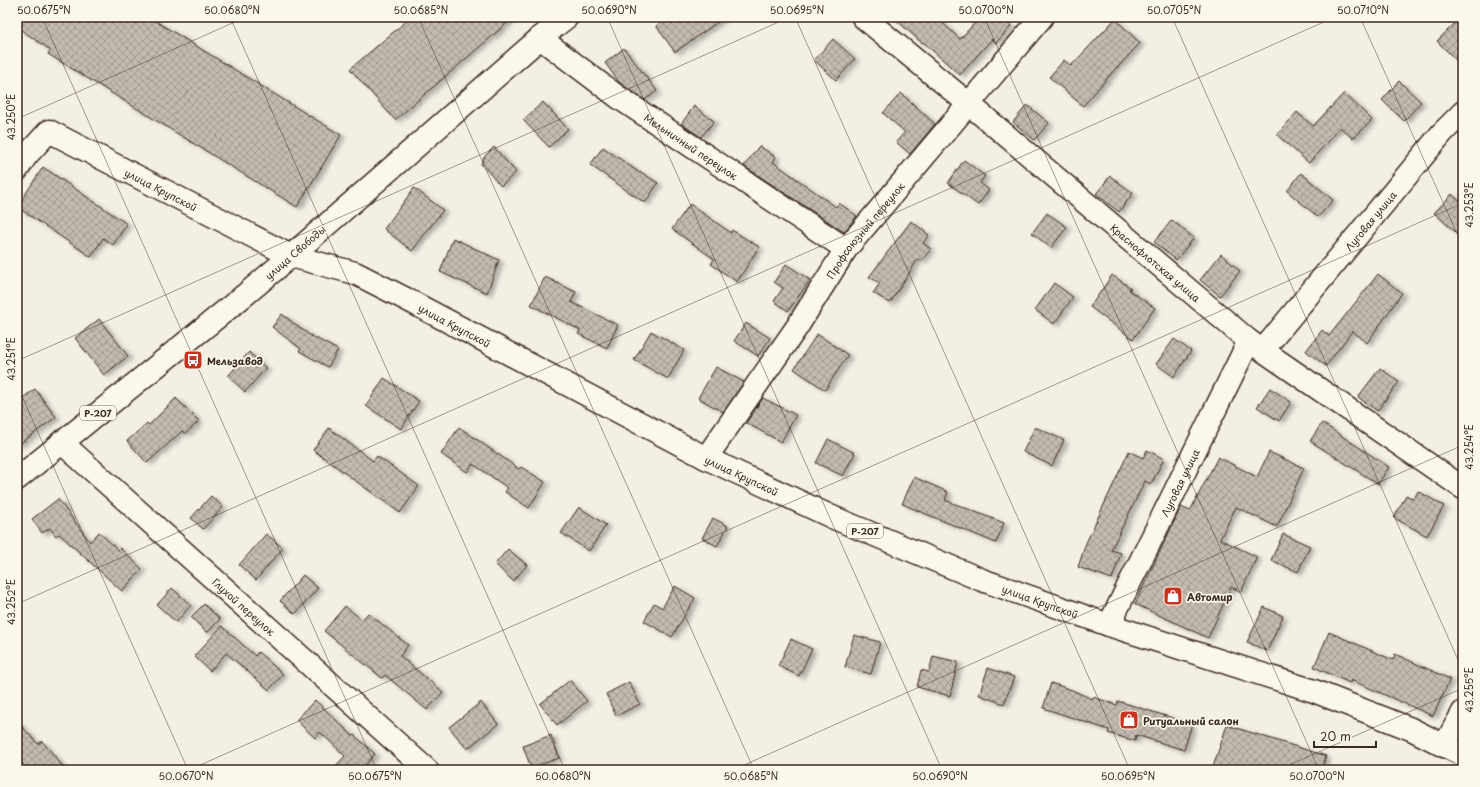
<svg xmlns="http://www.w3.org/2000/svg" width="1480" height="787" font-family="'Playpen Sans',sans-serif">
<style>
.building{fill:url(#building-cross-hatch);stroke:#3b2a1e;filter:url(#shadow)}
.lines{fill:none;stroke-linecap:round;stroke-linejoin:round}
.minor-casing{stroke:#3b2a1e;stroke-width:25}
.major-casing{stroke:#3b2a1e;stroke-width:25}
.minor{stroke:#fbf7ec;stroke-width:22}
.major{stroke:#fbf7ec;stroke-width:22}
.ticks{fill:none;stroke:#3b2a1e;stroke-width:1;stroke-opacity:0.45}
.labels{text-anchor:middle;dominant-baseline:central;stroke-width:3.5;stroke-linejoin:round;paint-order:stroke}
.shield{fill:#fbf7ec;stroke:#75685c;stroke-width:1}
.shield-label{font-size:9px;font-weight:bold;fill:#3b2a1e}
.street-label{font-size:10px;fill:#3b2a1e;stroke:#fbf7ec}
.poi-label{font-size:10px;font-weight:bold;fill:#3b2a1e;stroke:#fbf7ec;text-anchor:start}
.neatline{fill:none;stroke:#3b2a1e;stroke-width:1.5}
.ticks-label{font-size:10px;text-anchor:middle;fill:#3b2a1e}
</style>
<defs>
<pattern id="building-cross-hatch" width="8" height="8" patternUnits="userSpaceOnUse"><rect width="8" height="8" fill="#c3bbb0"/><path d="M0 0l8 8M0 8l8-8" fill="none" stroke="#a0988f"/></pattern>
<filter id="shadow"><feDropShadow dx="4.5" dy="2.5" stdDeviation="2" flood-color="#0004"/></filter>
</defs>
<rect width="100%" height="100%" fill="#f3efe4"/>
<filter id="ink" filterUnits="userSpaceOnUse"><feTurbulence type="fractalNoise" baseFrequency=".025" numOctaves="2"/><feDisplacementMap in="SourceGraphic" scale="8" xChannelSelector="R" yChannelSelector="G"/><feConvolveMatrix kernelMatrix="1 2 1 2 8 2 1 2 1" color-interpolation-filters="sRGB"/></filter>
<g filter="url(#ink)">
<!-- building -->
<path class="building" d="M17,17H149L341,135L297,207L48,54L50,50L17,27Z
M411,17H514L395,120L350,69Z
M669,17H725L675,52L656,26Z
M893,17H936L960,39L980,17H1001L1011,26L996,43L992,39L960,75L923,42L922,43Z
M1461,17H1463V67L1437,41Z
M1115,19L1140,43L1118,67H1117L1083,106L1049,77L1064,60L1071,66Z
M833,39L855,59L836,80L814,60Z
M624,48L657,91L645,100L620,83L605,63Z
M1399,81L1421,102L1404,121L1382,100Z
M901,93L935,124L910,154L896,142L905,132L883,113Z
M1344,93L1372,120L1353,139L1340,127L1309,163L1277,135L1297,112L1313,126Z
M543,102L568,129L549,147L523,120Z
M1027,105L1049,123L1034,140L1013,122Z
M694,106L714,121L701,137L681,124Z
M759,146L776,157L773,162L836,207L839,203L857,216L844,232L744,166Z
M494,147L516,172L501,186L481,164L485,156Z
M603,147L640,173L641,172L658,183L645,203L590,165Z
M964,160L985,176L980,183L989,190L978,205L948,183Z
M43,167L127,224L113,245L103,238L91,257L17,207Z
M1301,173L1333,200L1318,217L1287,191Z
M1110,176L1133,193L1119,212L1096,194Z
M414,188L443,210L412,251L384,229Z
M1452,194L1463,204V239L1434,213Z
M690,204L731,233L732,230L759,247L737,282L711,264L714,259L672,229Z
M1047,213L1067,227L1051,248L1032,233Z
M1172,220L1194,238L1176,260L1154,242Z
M911,221L929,235L923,243L931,249L921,261L918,259L890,303L873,293L880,283L869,277Z
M453,238L499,260L487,293L440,272Z
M1221,254L1240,271L1220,296L1200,280Z
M786,264L810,280L788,311L774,301L783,288L774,282Z
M1378,274L1402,293L1367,343L1352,331L1326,366L1306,351L1322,330L1329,336Z
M1112,275L1131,288L1129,290L1155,308L1133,339L1090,307Z
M545,277L576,292L571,302L618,325L607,348L578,334L580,330L531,305Z
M1054,283L1073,297L1054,324L1035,310Z
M282,314L308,334L338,350L328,367L299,351L301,349L272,327Z
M99,319L128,356L104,375L75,338Z
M746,323L770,338L758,356L734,341Z
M651,331L684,350L668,379L634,360Z
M817,334L848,355L825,390L794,369Z
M1174,339L1191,351L1174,377L1156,364Z
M249,352L266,368L245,392L228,376Z
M716,367L744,382L723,412L698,398Z
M1380,368L1399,382L1377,411L1358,397Z
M384,378L419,401L401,429L366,406Z
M1270,388L1291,402L1279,421L1257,407Z
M35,389L56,417L17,446V402Z
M176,398L199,421L185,434L182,431L147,463L127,441L147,423L149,425Z
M763,398L796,415L781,442L746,423Z
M1322,423L1389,467L1378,484L1310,441Z
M459,427L519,469L521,467L545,482L529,508L505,492L508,488L473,464L467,472L441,454Z
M1035,427L1064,440L1052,466L1023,452Z
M329,428L373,461L377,456L419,486L400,513L313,450Z
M828,439L855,453L843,476L816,463Z
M1147,450L1164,459L1151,484L1145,481L1111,550L1121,553L1112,579L1078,567L1086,543L1129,451L1143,458Z
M1269,452L1304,468L1277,527L1236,507L1220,539L1257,557L1241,592L1231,587L1208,638L1135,604L1181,507L1190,511L1218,457L1257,477Z
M914,477L948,492L945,500L1004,523L996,543L902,504Z
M1418,491L1444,506L1427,536L1394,518L1406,495L1414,499Z
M211,496L223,507L203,529L191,518Z
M58,499L90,542L99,532L118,550L120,548L142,569L122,591L59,534L56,536L50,528L42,533L32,519Z
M579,507L606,525L589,551L561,533Z
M713,518L728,526L717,546L702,538Z
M266,534L283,548L256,580L239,565Z
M1283,534L1310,546L1298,572L1271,560Z
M508,549L527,565L513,581L495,564Z
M303,575L318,588L295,614L280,601Z
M675,586L695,598L672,637L644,621L654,603L662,608Z
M172,588L191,605L176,622L157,605Z
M204,604L220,619L207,633L191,617Z
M345,606L362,620L368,613L408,645L400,656L443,692L427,710L385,675L382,678L324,631Z
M1264,607L1283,616L1267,651L1247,642Z
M222,626L255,656L258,652L283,674L269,690L226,653L210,671L194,656Z
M1329,632L1393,660L1395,654L1450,679L1433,716L1351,680L1350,683L1314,667Z
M854,635L880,642L871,674L845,667Z
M791,639L812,649L799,676L778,666Z
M933,656L958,662L950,696L917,687L921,670L929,672Z
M988,668L1014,677L1004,704L979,695Z
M570,680L587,701L557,725L540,704Z
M629,682L640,704L616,716L606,694Z
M1051,683L1072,690L1092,699L1093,697L1117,705L1118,701L1192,724L1184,750L1136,735L1135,741L1108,733L1109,730L1043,708Z
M315,700L353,736L354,735L375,754L361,770H332L345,756L320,732L315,738L296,720Z
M481,702L498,724L467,749L449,727Z
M17,721L38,744L42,741L66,770H28L17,757Z
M1227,725L1326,756L1321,770H1212Z
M551,735L559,758L531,768L523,746Z"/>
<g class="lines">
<defs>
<g id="minor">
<path id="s1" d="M863,17L969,104L1249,341L1463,488"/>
<path id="s2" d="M540,38L618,97L846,249"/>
<path id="s3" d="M17,170L26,156L49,131L291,256L540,38L567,17"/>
<path id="s4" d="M1263,350L1442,133L1463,112"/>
<path id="s5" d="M61,442L427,770"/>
<path id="s6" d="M706,458L797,327L846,249L1042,17"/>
<path id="s7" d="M1109,625L1249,341"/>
<path d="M1444,746L1463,712"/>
</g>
<g id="major">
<path id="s8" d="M17,479L246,294L291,256L355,273L406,299L706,458L832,517L982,580L1109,625L1314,691L1411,729L1463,755"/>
</g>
</defs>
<!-- minor casing -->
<use href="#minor" class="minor-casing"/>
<!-- major casing -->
<use href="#major" class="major-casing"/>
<!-- minor -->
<use href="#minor" class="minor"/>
<!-- major -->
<use href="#major" class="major"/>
</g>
</g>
<!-- ticks -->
<path class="ticks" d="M42,17L377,770M230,17L565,770M418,17L754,770M607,17L942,770M795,17L1130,770M984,17L1319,770M1172,17L1463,671M1360,17L1463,247M17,119L246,17M17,361L790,17M17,385L188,770M17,604L1335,17M189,770L1463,203M733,770L1463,445M1278,770L1463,688"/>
<!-- icons -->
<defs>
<symbol id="bus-square" viewBox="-11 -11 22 22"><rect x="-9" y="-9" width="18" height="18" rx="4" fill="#c8321e" stroke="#fbf7ec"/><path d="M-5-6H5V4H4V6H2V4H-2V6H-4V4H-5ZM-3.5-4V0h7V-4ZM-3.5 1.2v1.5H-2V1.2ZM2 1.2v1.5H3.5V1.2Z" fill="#fff"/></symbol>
<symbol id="shop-square" viewBox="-11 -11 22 22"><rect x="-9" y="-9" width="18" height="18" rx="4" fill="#c8321e" stroke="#fbf7ec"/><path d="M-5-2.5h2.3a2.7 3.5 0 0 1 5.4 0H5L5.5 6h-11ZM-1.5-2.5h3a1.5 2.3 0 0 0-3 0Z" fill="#fff"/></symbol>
</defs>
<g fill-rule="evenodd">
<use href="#bus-square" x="182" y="349" width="22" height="22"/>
<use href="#shop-square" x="1162" y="585" width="22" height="22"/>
<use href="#shop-square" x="1118" y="709" width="22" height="22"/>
</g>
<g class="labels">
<!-- shield labels -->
<g class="shield">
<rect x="80" y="406" width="36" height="14" rx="3"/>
<rect x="847" y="524" width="36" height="14" rx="3"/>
</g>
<g class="shield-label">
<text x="98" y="413">Р-207</text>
<text x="865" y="531">Р-207</text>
</g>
<!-- street labels -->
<g class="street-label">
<text stroke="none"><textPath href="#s2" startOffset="186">Мельничный переулок</textPath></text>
<text stroke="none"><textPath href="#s3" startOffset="177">улица Крупской</textPath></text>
<text stroke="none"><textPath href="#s4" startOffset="168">Луговая улица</textPath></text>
<text stroke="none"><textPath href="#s6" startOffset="278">Профсоюзный переулок</textPath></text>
<text transform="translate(295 252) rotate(-41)">улица Свободы</text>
<text stroke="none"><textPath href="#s1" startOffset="382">Краснофлотская улица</textPath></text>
<text stroke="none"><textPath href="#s8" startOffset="532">улица Крупской</textPath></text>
<text stroke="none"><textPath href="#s8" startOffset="856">улица Крупской</textPath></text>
<text stroke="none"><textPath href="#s7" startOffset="159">Луговая улица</textPath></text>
<text stroke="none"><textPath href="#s8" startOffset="1180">улица Крупской</textPath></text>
<text stroke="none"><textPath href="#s5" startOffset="246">Глухой переулок</textPath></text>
</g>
<!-- poi labels -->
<g class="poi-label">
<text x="207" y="360">Мельзавод</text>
<text x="1187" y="596">Автомир</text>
<text x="1143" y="720">Ритуальный салон</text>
</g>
</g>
<!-- margin -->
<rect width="1480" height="787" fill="none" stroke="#fbf7ec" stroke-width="44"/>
<!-- scale -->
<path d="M1314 741v6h62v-6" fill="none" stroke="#3b2a1e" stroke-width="2"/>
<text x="1320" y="741" font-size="12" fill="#3b2a1e" stroke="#fbf7ec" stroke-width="3" paint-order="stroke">20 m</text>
<rect x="22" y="22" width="1436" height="743" class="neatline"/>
<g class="ticks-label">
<text x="44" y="14">50.0675°N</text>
<text x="232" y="14">50.0680°N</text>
<text x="421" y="14">50.0685°N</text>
<text x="609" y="14">50.0690°N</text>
<text x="797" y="14">50.0695°N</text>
<text x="986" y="14">50.0700°N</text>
<text x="1174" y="14">50.0705°N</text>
<text x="1363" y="14">50.0710°N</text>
<text transform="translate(11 117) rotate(-90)" y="4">43.250°E</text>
<text transform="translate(1469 205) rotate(-90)" y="4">43.253°E</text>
<text transform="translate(11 359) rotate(-90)" y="4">43.251°E</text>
<text transform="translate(1469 447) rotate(-90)" y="4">43.254°E</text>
<text transform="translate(11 602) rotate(-90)" y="4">43.252°E</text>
<text transform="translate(1469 690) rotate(-90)" y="4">43.255°E</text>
<text x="186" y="780">50.0670°N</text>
<text x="375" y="780">50.0675°N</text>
<text x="563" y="780">50.0680°N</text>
<text x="751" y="780">50.0685°N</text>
<text x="940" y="780">50.0690°N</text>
<text x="1128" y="780">50.0695°N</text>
<text x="1317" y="780">50.0700°N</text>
</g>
</svg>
